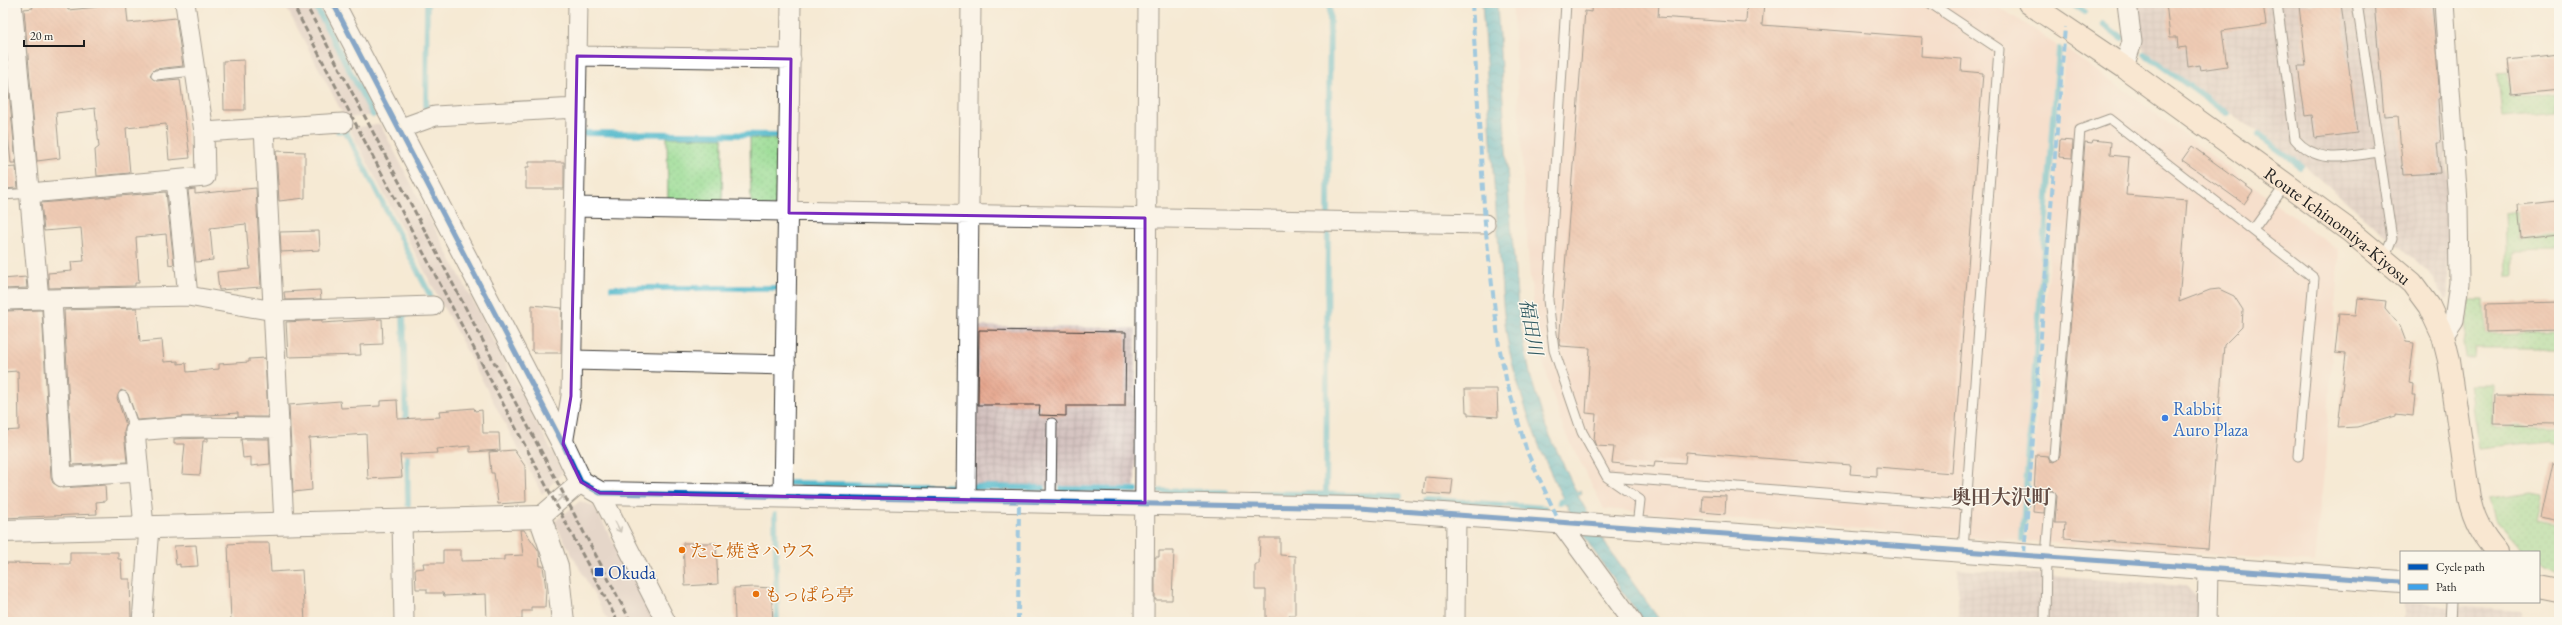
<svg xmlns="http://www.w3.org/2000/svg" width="2562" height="625" font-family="'EB Garamond','Noto Serif JP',serif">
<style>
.built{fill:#f6d2c3}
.industrial{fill:url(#industrial-grid)}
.railway{fill:#d1bfbd}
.grass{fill:url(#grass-dots);stroke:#5b7c58}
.water{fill:url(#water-waves);stroke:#356a74}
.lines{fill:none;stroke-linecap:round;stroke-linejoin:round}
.stream{stroke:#4eb7cb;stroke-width:6}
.building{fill:url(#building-back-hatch)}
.service-casing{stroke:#3d3b38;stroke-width:11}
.minor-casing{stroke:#3d3b38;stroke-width:21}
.tertiary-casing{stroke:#3d3b38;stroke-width:24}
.secondary-casing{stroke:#3d3b38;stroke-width:24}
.service{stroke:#fff;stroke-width:9}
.minor{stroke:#fff;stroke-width:19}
.tertiary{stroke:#fff;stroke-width:22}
.secondary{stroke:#fce5cf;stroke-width:22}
.rail{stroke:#1c1c1c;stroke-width:3;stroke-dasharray:6 3;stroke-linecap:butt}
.quiet{stroke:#3da2ea;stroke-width:4;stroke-dasharray:8 4;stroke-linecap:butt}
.cycleway-casing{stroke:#fbf7ec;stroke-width:8}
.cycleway{stroke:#0057b8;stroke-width:5}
.oneway{stroke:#999}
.marked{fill:none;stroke:#7b2cbf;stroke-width:3;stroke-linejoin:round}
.shop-dot{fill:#3f7fe0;stroke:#fbf7ec;stroke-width:1.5}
.food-dot{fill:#e8710a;stroke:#fbf7ec;stroke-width:1.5}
.transit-dot{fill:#1a4fb4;stroke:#fbf7ec;stroke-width:1.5}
.labels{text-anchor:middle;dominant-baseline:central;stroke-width:3;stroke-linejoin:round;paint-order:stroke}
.street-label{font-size:18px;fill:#1c1c1c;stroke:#fbf7ec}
.shop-label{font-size:18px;fill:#366cbe;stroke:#fbf7ec;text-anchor:start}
.food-label{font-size:18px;fill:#c56008;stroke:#fbf7ec;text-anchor:start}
.transit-label{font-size:18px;fill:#164399;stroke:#fbf7ec;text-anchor:start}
.water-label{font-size:19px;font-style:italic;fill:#305a62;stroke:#fbf7ec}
.quarter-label{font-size:20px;font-weight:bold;fill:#624c44;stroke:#fbf7ec}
</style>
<defs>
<pattern id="industrial-grid" width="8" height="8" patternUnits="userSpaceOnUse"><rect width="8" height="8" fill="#d1bfbd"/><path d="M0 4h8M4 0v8" fill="none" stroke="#b3a4a2"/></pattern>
<pattern id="grass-dots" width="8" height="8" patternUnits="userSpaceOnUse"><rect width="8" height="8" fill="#9adc94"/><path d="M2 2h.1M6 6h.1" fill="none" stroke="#84bc7f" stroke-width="1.8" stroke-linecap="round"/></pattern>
<pattern id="water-waves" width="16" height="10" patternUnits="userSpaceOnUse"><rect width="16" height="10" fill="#4eb7cb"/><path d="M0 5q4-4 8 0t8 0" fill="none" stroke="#4094a4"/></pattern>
<pattern id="building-back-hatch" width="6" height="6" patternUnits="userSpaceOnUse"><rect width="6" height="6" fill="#e5a58d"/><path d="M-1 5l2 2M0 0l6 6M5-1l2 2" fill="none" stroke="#c48d79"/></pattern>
</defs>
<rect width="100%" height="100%" fill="#fbf7ec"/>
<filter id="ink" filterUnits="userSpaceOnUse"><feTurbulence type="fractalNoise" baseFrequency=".025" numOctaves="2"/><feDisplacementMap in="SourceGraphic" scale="8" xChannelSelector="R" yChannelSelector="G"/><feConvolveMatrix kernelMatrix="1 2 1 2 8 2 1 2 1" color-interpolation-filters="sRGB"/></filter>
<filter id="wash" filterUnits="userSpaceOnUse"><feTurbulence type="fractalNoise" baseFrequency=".012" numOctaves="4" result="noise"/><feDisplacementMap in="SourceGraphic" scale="16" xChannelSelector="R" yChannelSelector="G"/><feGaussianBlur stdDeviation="0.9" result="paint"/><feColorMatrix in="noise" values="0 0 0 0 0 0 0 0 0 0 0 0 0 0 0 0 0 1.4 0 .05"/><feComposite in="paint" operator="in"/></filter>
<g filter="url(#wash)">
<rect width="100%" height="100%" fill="#f6ead4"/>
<!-- built -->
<path class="built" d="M1512,3H1993L2056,44L2019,541L1604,509L1563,428L1540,353L1529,269Z
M2065,49L2127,92L2339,251L2325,463L2314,562L2027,541Z"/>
<!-- industrial -->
<path class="industrial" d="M2136,3H2436L2449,182L2448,297L2445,299L2430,273L2305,166L2146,52L2140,40Z
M972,326L1136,328L1135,488L970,485Z
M1958,569L2186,586L2199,599L2198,622H1958Z
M2404,603L2523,611V622H2404Z"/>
<!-- railway -->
<path class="railway" d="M284,3H313L372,116L345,118Z
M380,124L563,472L542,494L349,128Z
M580,501L594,506L656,622H609L554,522Z"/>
<!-- grass -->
<path class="grass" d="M2508,73L2510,97L2559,92V112L2502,117L2498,74Z
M667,137L723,138L722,206L668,205Z
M750,138L777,139L776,207L751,206Z
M2517,211L2520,240L2559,236V248L2556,252L2513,253V276H2507L2505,213Z
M2469,300H2484L2485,334L2559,332V348H2475L2474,358H2466L2464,345Z
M2470,384H2493L2492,426L2559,427V443L2550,441L2479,448Z
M2531,492L2543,494L2537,520L2559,524V569L2539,558V552H2528L2522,549L2495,519L2489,498Z"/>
<!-- water -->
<path class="water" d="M1482,3H1497L1509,198L1519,319L1531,378L1546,427L1576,492L1581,490L1582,493L1578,496L1608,548L1661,622H1644C1620,588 1594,555 1574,519C1547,472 1527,418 1513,366C1503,329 1502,288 1499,249C1492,167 1488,85 1482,3Z"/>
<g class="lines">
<!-- stream -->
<path class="stream" d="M314,3L373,115
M2072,3L2085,12
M2103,24L2122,38
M2145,54L2228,114
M426,114L427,3
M338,131L345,130L430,295
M584,133L781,135
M2258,135L2301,166
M1328,215L1330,3
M612,288H778
M406,426L403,314H407
M407,447L408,504
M790,483L962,487
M973,487L1043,488
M1062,489L1136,490
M1158,491L1226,492
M1254,493L1400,496
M1326,494L1328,226
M1425,499L1545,508
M1560,502L1569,498
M775,515L777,622
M2022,539L2059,49"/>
</g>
<g id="blocks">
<!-- building -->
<path class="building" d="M52,3H67L68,10L97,7V3H126L128,23L176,18L183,66L155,69L150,75L156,81L180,79L190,158L169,160L166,124L126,128L130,173L97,176L95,150L99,147L95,108L56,113L60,158L37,161L24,9L33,8L32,5Z
M1592,3H1659L1658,17L1746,23L1747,3H1764L1762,25L1922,37L1921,56L1962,59L1961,71L1983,73L1952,473L1877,467V476L1850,474L1851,465L1686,452L1685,463L1655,461L1654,467L1612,463L1614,447L1596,446L1594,441L1596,414L1586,413L1590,348L1560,346L1559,344L1585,11L1591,12Z
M2166,3H2263L2266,25L2222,31L2227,66L2200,70L2199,65L2188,67L2186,47L2178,48L2177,37H2170Z
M2324,3H2341L2357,133L2315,138L2312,115L2305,116L2298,66H2306L2299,6Z
M2374,3H2432L2440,98L2438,99L2441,143H2437L2440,173L2403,175L2398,115L2384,116Z
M2559,54V89L2512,94L2508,60Z
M244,60L245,110H224L223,61Z
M7,71L16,163H11L7,126H3V72Z
M2060,140L2073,141L2072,158L2059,157Z
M2093,140L2111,142L2110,155L2129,157L2126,195L2187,200L2179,302L2210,290L2219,289L2234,296L2243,310L2242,327L2224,345L2208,549L2064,538L2065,523H2055L2057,496L2052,490L2046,493L2044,513L2033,512L2036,455L2048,456L2050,461L2054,462L2060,456L2085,142L2092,143Z
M2192,146L2253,191L2244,204L2182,160Z
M276,151L305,152V198L279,201Z
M529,162H564V189H526V167H529Z
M16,167L18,188L3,189V168Z
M256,188L261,287L219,290L217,272L250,269L246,224L210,228L213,260L196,262L188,190L195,189V194Z
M166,192L174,264L169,265L166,234L136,237L139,283H135V286L49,288L48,273L72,271L71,262L84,261L81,228L44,231L41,203Z
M2559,201V234L2521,238L2518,205Z
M319,231L320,250L281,252L280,232Z
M26,277L27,288L3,289V279Z
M320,290L321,299L285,300L284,292Z
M2358,298L2386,301L2385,308L2400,326L2406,342L2414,343L2409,383L2413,384L2412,395H2415L2413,416L2396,414V416L2357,427L2338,428L2346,354L2335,353L2339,314L2356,315Z
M2559,302V330L2486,332V304Z
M532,305L562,308L561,353H534L532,351Z
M137,308L140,342L162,340L164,362L178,361V364L186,363L187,372L219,369V364L249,362V359L265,358L268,417H238V413L137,420L128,394L121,390L117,398L126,425L124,432L127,462L72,465L64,310Z
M42,310L51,478L53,483L62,488L105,485L106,501L96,502L97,514L3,518V431L19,430L18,371L3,372V311Z
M382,319L383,344L360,345L361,355L288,357L286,322L322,320V323Z
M979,330L1126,332L1125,406H1066V416L1039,415L1040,405H978Z
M1465,389H1497L1498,417L1468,415V412H1466Z
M2495,395L2559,396V425L2494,424Z
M397,400L398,419L440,417L439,411L474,408L475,411L482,410L483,433H499L500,450L470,452V446L436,449L437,453L400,455L402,477L368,479L366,434L309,438L312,490L293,492L289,405L340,401L341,408L380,406V401Z
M208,438V441H203L200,475L182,474L185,444H174V439Z
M241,439H269L270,464L251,466V457L243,458Z
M514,450L525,466L526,502L498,504L494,473H491L489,452Z
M2552,463L2559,464V522L2540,518Z
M1425,477L1453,479L1451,495L1423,493Z
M1703,495L1726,496L1725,514L1702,512Z
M520,530H524L539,551L540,566H543L546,589L545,607H531V611H522V620L487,621L486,594L444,596L443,593H427V589H416L415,569L424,568L423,563H443V550H461V561L504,560V556L523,555Z
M1260,538H1280V555L1295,556V615H1289V622H1266V590H1255V564H1259Z
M244,543H269L271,572L302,570L305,622H231L228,544Z
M683,543H716L718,584L685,586Z
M196,545L198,566L180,567V564L176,565L174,546Z
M1159,551H1174L1172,600H1155V557H1159Z
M70,552H118V559H121L122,579H130L131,620L3,622V563L70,564Z
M755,587L771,588L773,622H735L734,588Z"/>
</g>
</g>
<g filter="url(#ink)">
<use href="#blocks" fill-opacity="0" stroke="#3d3b38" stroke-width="1"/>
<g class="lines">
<defs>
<path id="service" d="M1566,3L1548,300L1554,350L1582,432L1607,477L1640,500L1637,526
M1930,3L1999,49L1963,550
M2277,3L2295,139C2318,166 2348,156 2379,152
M2357,3L2392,239L2384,260
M156,75L194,71
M3,195L30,193
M2253,230L2286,184
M123,396L135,431
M2054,456L2080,130L2110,119L2314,278L2298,456
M1609,477L1966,505
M1051,501L1052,423
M2045,622L2046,556L2051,496
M2450,622L2451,602"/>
<path id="minor" d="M12,3L39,299
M185,3L204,132L343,123
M577,56L791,59
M2124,67L2132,42L2127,3
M264,128L284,524
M399,129L435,116L576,108
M176,180L188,296
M30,193L205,177L204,132
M574,207L1485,224
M52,299L62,477L138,472
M3,300L188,296L274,311L433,306
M2443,336L2454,320L2459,283L2458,204L2444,3
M572,360L786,365
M563,444L571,396L578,3
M600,493L666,622
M783,496L791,3
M966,500L971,3
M540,517L581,482
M402,521L404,622
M1559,521L1633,622
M144,527L135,431L185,427L279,428
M142,622L149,527
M1144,622L1148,3
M1455,622L1456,514
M2207,622L2208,568"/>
<path id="tertiary" d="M333,3L563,444L581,482L600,493L1359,508L2401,582
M3,531L540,517L557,566L563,622"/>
<g id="secondary">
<path id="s1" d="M2029,3L2124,67L2350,231L2412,283L2429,306L2443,336L2449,360L2469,498C2474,520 2482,535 2497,552"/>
<path d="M2539,587L2559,591"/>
</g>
</defs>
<!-- service casing -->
<use href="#service" class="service-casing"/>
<!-- minor casing -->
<use href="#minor" class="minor-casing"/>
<!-- tertiary casing -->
<use href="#tertiary" class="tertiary-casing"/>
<!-- secondary casing -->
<use href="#secondary" class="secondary-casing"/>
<!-- service -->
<use href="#service" class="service"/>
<!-- minor -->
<use href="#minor" class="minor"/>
<!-- tertiary -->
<use href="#tertiary" class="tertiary"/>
<!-- secondary -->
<use href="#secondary" class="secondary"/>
<!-- rail -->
<path class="rail" d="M292,3L618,622
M305,3L631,622"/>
<!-- quiet -->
<path class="quiet" d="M1472,3L1485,224L1499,346L1507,383L1527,452L1559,521
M2024,554L2065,27
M1018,622L1019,501"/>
<defs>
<path id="cycleway" d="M333,3L563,444L581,482L600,493L1359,508L2401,582"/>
</defs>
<!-- cycleway casing -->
<use href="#cycleway" class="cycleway-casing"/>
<!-- cycleway -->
<use href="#cycleway" class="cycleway"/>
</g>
<!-- one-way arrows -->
<defs><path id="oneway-shaft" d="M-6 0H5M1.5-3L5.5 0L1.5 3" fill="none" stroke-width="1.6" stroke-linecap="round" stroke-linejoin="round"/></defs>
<g class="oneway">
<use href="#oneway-shaft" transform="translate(560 499) rotate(-42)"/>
<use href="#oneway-shaft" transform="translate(618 527) rotate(63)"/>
</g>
</g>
<!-- marked area -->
<path d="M0 0H2562V625H0ZM577,56L791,59L789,213L1145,218V503L600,493L581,482L563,444L571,396Z" fill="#f6ead4" fill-opacity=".55" fill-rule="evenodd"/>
<path class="marked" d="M577,56L791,59L789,213L1145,218V503L600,493L581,482L563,444L571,396Z"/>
<!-- markers -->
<circle class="shop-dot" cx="2165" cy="418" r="4"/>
<g class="food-dot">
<circle cx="682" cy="550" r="4"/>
<circle cx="756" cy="594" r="4"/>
</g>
<rect class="transit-dot" x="594" y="567" width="10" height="10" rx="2"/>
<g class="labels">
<!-- street labels -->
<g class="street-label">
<text stroke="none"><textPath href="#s1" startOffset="381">Route Ichinomiya-Kiyosu</textPath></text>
</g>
<!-- shop labels -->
<g class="shop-label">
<text x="2173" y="408">Rabbit<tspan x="2173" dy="21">Auro Plaza</tspan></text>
</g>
<!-- food labels -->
<g class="food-label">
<text x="690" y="550">たこ焼きハウス</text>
<text x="764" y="594">もっぱら亭</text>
</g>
<!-- transit labels -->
<g class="transit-label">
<text x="608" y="572">Okuda</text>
</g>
<!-- water labels -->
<g class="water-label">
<text transform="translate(1531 327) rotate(80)">福田川</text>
</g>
<!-- quarter labels -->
<g class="quarter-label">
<text x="2001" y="497">奥田大沢町</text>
</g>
</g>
<!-- margin -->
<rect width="2562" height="625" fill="none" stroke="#fbf7ec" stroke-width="16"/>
<!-- legend -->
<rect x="2400" y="551" width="140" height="52" fill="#fbf7ec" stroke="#a29f99"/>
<rect x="2408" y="564" width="20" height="6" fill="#0057b8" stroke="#a29f99"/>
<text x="2436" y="571" font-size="12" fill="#1c1c1c">Cycle path</text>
<rect x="2408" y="584" width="20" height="6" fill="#3da2ea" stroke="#a29f99"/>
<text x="2436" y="591" font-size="12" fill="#1c1c1c">Path</text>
<!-- scale -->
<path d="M24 40v6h60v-6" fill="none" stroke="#1c1c1c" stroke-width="2"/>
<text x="30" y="40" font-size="12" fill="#1c1c1c" stroke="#fbf7ec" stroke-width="3" paint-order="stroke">20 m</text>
</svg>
